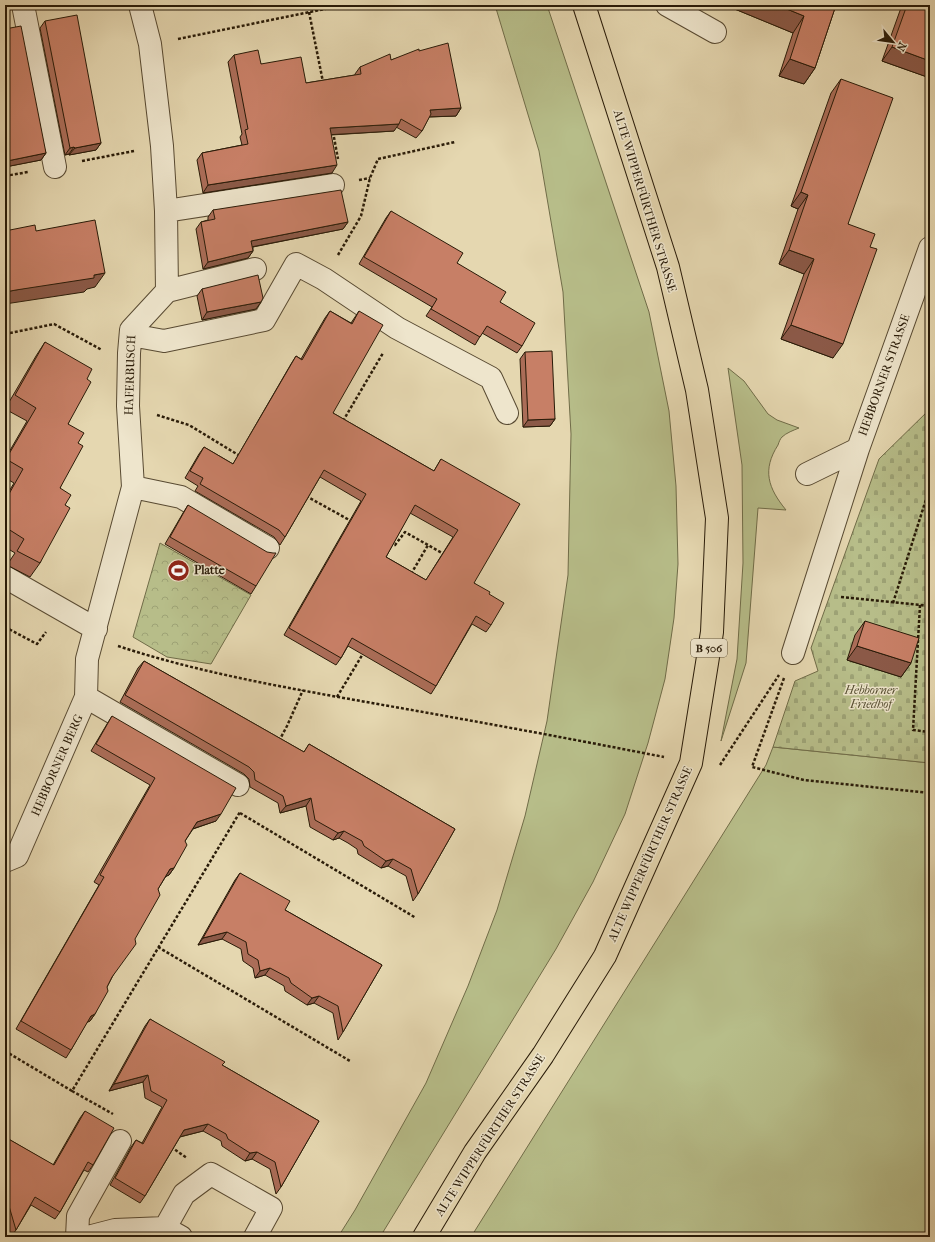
<svg xmlns="http://www.w3.org/2000/svg" width="935" height="1242" font-family="'IM FELL French Canon',serif">
<style>
.grass{fill:#b7bd89;stroke:#706c48}
.forest{fill:url(#forest-crowns);stroke:#706c48}
.cemetery{fill:url(#cemetery-stones);stroke:#706c48}
.lines{fill:none;stroke-linecap:round;stroke-linejoin:round}
.minor-casing{stroke:#584a32;stroke-width:24}
.major-casing{stroke:#291b08;stroke-width:24}
.path{stroke:#291b08;stroke-width:2.5;stroke-dasharray:3 2;stroke-linecap:butt}
.minor{stroke:#eee5cc;stroke-width:22}
.major{stroke:#e5d7b0;stroke-width:22}
.wall{fill:#ab6d58;stroke:#291b08;fill-rule:evenodd}
.shaded-wall{fill:#8b5947;stroke:#291b08}
.building{fill:#c77f66;stroke:#291b08;fill-rule:evenodd}
.labels{text-anchor:middle;dominant-baseline:central;stroke-width:3;stroke-linejoin:round;paint-order:stroke}
.shield{fill:#eee5cc;stroke:#645843;stroke-width:1}
.shield-label{font-size:11px;font-weight:bold;fill:#291b08}
.street-label{font-size:12px;fill:#291b08;stroke:#eee5cc}
.poi-label{font-size:12px;font-weight:bold;fill:#291b08;stroke:#eee5cc;text-anchor:start}
.park-label{font-size:12px;font-style:italic;fill:#544c2f;stroke:#eee5cc}
</style>
<defs>
<pattern id="forest-crowns" width="20" height="18" patternUnits="userSpaceOnUse"><rect width="20" height="18" fill="#b7bd89"/><path d="M2 6a3 3 0 1 1 6 0M12 15a3 3 0 1 1 6 0" fill="none" stroke="#9da275"/></pattern>
<pattern id="cemetery-stones" width="16" height="16" patternUnits="userSpaceOnUse"><rect width="16" height="16" fill="#b7bd89"/><path d="M2 7V4a2 2 0 0 1 4 0v3zM10 15v-3a2 2 0 0 1 4 0v3z" fill="#9da275"/></pattern>
</defs>
<rect width="100%" height="100%" fill="#e5d7b0"/>
<filter id="stains"><feTurbulence type="fractalNoise" baseFrequency=".005" numOctaves="4"/><feColorMatrix values="0 0 0 0 .2 0 0 0 0 .09 0 0 0 0 .02 0 0 0 .5 -.17"/></filter>
<radialGradient id="worn" r=".72"><stop offset=".6" stop-color="#630" stop-opacity="0"/><stop offset="1" stop-color="#630" stop-opacity=".3"/></radialGradient>
<!-- grass -->
<path class="grass" d="M495,5H547L649,312L669,411L676,486L678,564L674,618L665,679L648,743L625,814L593,882L556,949L380,1237H338L355,1210L426,1083L468,986L497,910L525,816L547,721L568,575L571,434L563,292L539,151Z
M728,368L744,381L768,414L777,420L799,428C794,430 786,433 782,437C780,439 779,442 778,445C762,470 768,488 786,510L758,508L746,663L721,741L737,659L743,563L742,465Z
M773,747L930,763V1237H471L766,765Z"/>
<!-- forest -->
<path class="forest" d="M160,543L251,595L211,664L167,657L133,637Z"/>
<!-- cemetery -->
<path class="cemetery" d="M930,409V763L773,747L795,681L818,671L811,648L879,459Z"/>
<g class="lines">
<defs>
<path id="minor" d="M23,5L55,167
M667,5L715,32
M166,211L333,185
M167,291L255,269
M131,335L164,341L264,320L296,264L324,279L397,328L491,378L507,413
M807,474L858,449L930,248
M133,487L181,497L268,548
M5,577L96,629
M793,653L858,449
M86,697L238,785
M5,861L17,856L86,697L87,659L133,487L128,406L129,353L131,330L167,291L166,211L162,146L150,44L140,5
M165,1228L184,1194L211,1174L271,1208L255,1237
M77,1237L78,1216L120,1141
M88,1237L115,1230L165,1228L181,1237"/>
<path id="major" d="M424,1237L475,1152L543,1055L605,956L691,763L712,632L717,518L697,390L668,267L584,5"/>
</defs>
<!-- minor casing -->
<use href="#minor" class="minor-casing"/>
<!-- major casing -->
<use href="#major" class="major-casing"/>
<!-- path -->
<path class="path" d="M309,12L323,82
M178,39L344,5
M333,132L338,159
M82,161L134,151
M5,176L28,172
M359,180L370,178
M338,255L361,216L370,178L378,159L455,142
M5,334L54,324L102,350
M157,415L189,425L240,456
M343,421L383,353
M306,496L353,522
M390,543L395,545L405,532L442,553
M411,574L428,545
M841,597L930,606
M893,603L930,487
M920,605L913,730L930,732
M5,627L37,644L46,632
M118,646C200,673 288,688 372,703C469,720 567,738 664,757
M784,678L752,767L804,780L930,793
M337,697L364,652
M279,741L287,726L303,690
M720,765L779,675
M240,813L416,918
M158,947L350,1061
M5,1051L72,1091L240,812
M72,1091L113,1114
M171,1147L187,1158"/>
<!-- minor -->
<use href="#minor" class="minor"/>
<!-- major -->
<use href="#major" class="major"/>
</g>
<!-- wall -->
<path class="wall" d="M725,5H836L815,68L804,84L779,76L793,33Z
M902,5H930V78L882,61Z
M45,21L101,143L96,150L69,155V154L65,155L40,28Z
M5,29L46,153L41,160L5,167Z
M419,51L461,108L456,116L429,117L422,131L416,138L396,127L394,131L331,135L332,173L203,193L197,160L202,153L242,145L240,137L242,134L228,62L234,55L261,64L306,83L355,75V74L360,67L391,60Z
M841,79L848,224L870,247L833,358L781,339L804,274L779,264L798,209L791,206L831,93Z
M213,210L348,222L343,229L253,247V251L248,258L203,269L196,229L201,222L208,220V217Z
M391,211L457,263L500,302L522,346L517,353L482,333L475,345L426,316L432,307L359,264L386,218Z
M202,289L261,302L256,309L202,320L197,296Z
M330,311L351,323L359,311L333,413L434,471L441,459L474,583L489,594L491,625L486,632L472,624L436,686L431,694L348,646L341,658L336,665L284,635L361,501L320,477L285,537L280,545L274,537L195,491L198,486L185,478L199,454L204,447L233,464L291,364L296,356L301,359L325,318ZM410,513L453,537L426,580L386,557Z
M45,342L87,379L68,424L78,443L60,488L65,505L40,563L30,577L7,565L15,553L5,547V498L14,483L5,478V459L27,421L5,409L36,356Z
M525,352L555,419L550,426L523,427L520,359Z
M188,505L256,586L251,594L165,544L183,513Z
M865,621L911,663L901,677L847,660L855,635Z
M144,661L304,752L309,744L455,829L418,894L413,901L406,876L388,866L381,868L358,854L357,849L348,843L339,838L333,840L310,827L306,806L280,813L278,803L250,787L249,779L244,774L120,702L138,668Z
M112,716L216,821L193,829L185,841L174,868L169,875L166,876L158,889L107,987L95,1014L90,1021L87,1022L71,1050L66,1058L16,1029L99,885L94,882L150,785L91,751L107,724Z
M240,873L285,910L382,965L343,1032L338,1040L333,1013L314,1003L307,1005L285,991L284,986L265,975L255,978L253,968L243,961L241,949L222,939L198,945L235,880Z
M150,1019L222,1065L319,1121L281,1187L276,1194L270,1169L252,1159L245,1161L222,1146L221,1141L203,1131L180,1137L145,1196L140,1203L110,1185L131,1147L136,1140L142,1143L162,1107L145,1098L143,1082L109,1091L145,1026Z
M85,1111L93,1165L88,1172L84,1170L60,1212L55,1219L31,1205L16,1230L11,1237H10L5,1217V1137L53,1165L80,1118Z"/>
<!-- shaded-wall -->
<path class="shaded-wall" d="M197,5H205L196,7Z
M725,5H777L804,16L793,33Z
M892,47L930,61V78L882,61Z
M790,59L815,68L804,84L779,76Z
M461,108L456,116L425,117L430,110Z
M399,124L394,131L325,135L330,128Z
M101,143L96,150L69,155L75,148Z
M74,147L69,154L65,155L70,148Z
M46,153L41,160L5,167V164L7,161Z
M337,165L332,173L203,193L208,185Z
M801,192L808,195L798,209L791,206Z
M348,222L343,229L246,248L251,241Z
M789,250L814,259L804,274L779,264Z
M253,251L248,258L203,269L208,262Z
M105,273L95,287L87,289L84,292L5,304V292Z
M261,302L256,309L202,320L207,312Z
M791,325L843,344L833,358L781,339Z
M555,419L550,426L523,427L528,420Z
M857,646L911,663L901,677L847,660Z
M311,798L306,806L280,813L286,806Z
M221,814L216,821L192,829L197,822Z
M344,831L339,838L333,840L338,833Z
M393,859L388,866L381,868L386,861Z
M174,868L169,875L165,877L170,869Z
M227,932L222,939L198,945L203,938Z
M270,968L265,975L255,978L260,971Z
M319,996L314,1003L307,1005L312,998Z
M95,1014L90,1021L86,1023L91,1016Z
M148,1075L143,1082L109,1091L114,1084Z
M208,1124L203,1131L179,1137L184,1130Z
M257,1152L252,1159L245,1161L250,1153Z"/>
<!-- building -->
<path class="building" d="M777,5H836L815,68L790,59L804,16Z
M907,5H930V61L892,47Z
M77,15L101,143L75,148L74,147L70,148L45,21Z
M21,26L46,153L7,161L5,149V29Z
M448,43L461,108L430,110L431,114L422,131L401,119L399,124L330,128L337,165L208,185L202,153L248,144L245,130L248,129L234,55L258,50L261,64L301,57L306,83L361,74L360,67L390,54L391,60L419,49V51Z
M841,79L893,98L848,224L875,234L870,247L877,249L843,344L791,325L814,259L789,250L808,195L801,192Z
M341,190L348,222L251,241L253,251L208,262L201,222L215,219L213,210Z
M391,211L463,253L457,263L506,292L500,302L535,323L522,346L487,326L480,337L431,309L437,299L364,257Z
M95,220L105,273L94,275V278L16,290L5,292V231L35,225L36,231Z
M258,275L263,298L261,302L207,312L202,289Z
M330,311L352,324L359,311L383,325L333,413L434,471L441,459L520,504L474,583L490,592L489,594L504,603L491,625L476,616L436,686L352,638L341,658L289,628L366,494L324,470L285,537L279,530L200,484L203,478L190,471L204,447L233,464L296,356L302,360ZM415,505L458,530L426,580L386,557Z
M45,342L92,369L87,379L91,382L68,424L84,433L78,443L83,446L60,488L71,495L65,505L70,508L40,563L17,551L24,539L5,527V501L23,469L6,459L36,408L15,395Z
M552,351L555,419L528,420L525,352Z
M188,505L267,552L273,553H276L256,586L170,537Z
M865,621L919,638L911,663L857,646Z
M144,661L304,752L309,744L455,829L418,894L411,869L393,859L386,861L364,846L362,841L344,831L338,833L315,820L311,798L286,806L283,796L255,780L254,772L249,767L125,695Z
M112,716L236,788L221,814L197,822L185,841L187,845L174,868L170,869L158,889L160,895L135,939L136,944L112,977L107,987L108,991L95,1014L91,1016L71,1050L21,1021L104,877L100,875L155,778L96,744Z
M240,873L290,901L285,910L382,965L343,1032L338,1006L319,996L312,998L291,983L289,978L270,968L260,971L258,960L248,954L246,942L227,932L203,938Z
M150,1019L225,1062L222,1065L319,1121L281,1187L275,1162L257,1152L250,1153L228,1139L226,1134L208,1124L184,1130L145,1196L115,1178L136,1140L143,1144L167,1100L151,1091L148,1075L114,1084Z
M85,1111L114,1128L93,1165L88,1162L60,1212L35,1197L16,1230L9,1206L5,1204V1137L54,1165Z"/>
<!-- icons -->
<defs>
<symbol id="stadium-disc" viewBox="-11 -11 22 22"><circle r="9.5" fill="#8f2418" stroke="#eee5cc"/><path d="M0-5a6.5 5 0 1 0 0 10a6.5 5 0 1 0 0-10ZM-3.5-1.8h7v3.6h-7Z" fill="#fff"/></symbol>
</defs>
<g fill-rule="evenodd">
<use href="#stadium-disc" x="166" y="558" width="25" height="25"/>
</g>
<g class="labels">
<!-- shield labels -->
<rect class="shield" x="691" y="639" width="36" height="18" rx="3"/>
<g class="shield-label">
<text x="709" y="648">B 506</text>
</g>
<!-- street labels -->
<g class="street-label">
<text transform="translate(645 201) rotate(73)">ALTE WIPPERFÜRTHER STRASSE</text>
<text transform="translate(130 375) rotate(-88)">HAFERBUSCH</text>
<text transform="translate(884 375) rotate(-70)">HEBBORNER STRASSE</text>
<text transform="translate(57 765) rotate(-66)">HEBBORNER BERG</text>
<text transform="translate(650 854) rotate(-66)">ALTE WIPPERFÜRTHER STRASSE</text>
<text transform="translate(490 1135) rotate(-57)">ALTE WIPPERFÜRTHER STRASSE</text>
</g>
<!-- poi labels -->
<g class="poi-label">
<text x="194" y="570">Platte</text>
</g>
<!-- park labels -->
<g class="park-label">
<text x="871" y="690">Hebborner<tspan x="871" dy="14">Friedhof</tspan></text>
</g>
</g>
<!-- margin -->
<rect width="935" height="1242" fill="none" stroke="#e5d7b0" stroke-width="20"/>
<rect x="6" y="6" width="923" height="1230" fill="none" stroke="#291b08" stroke-width="2"/>
<rect x="10" y="10" width="915" height="1222" fill="none" stroke="#291b08"/>
<!-- north arrow -->
<g transform="translate(893 42) rotate(119)" stroke="#eee5cc" stroke-width="3" paint-order="stroke">
<path d="M0-3L7 15L0 10L-7 15Z" fill="#291b08"/>
<text y="-6" font-size="11" font-weight="bold" text-anchor="middle" fill="#291b08">N</text>
</g>
<rect width="100%" height="100%" filter="url(#stains)"/>
<rect width="100%" height="100%" fill="url(#worn)"/>
</svg>
